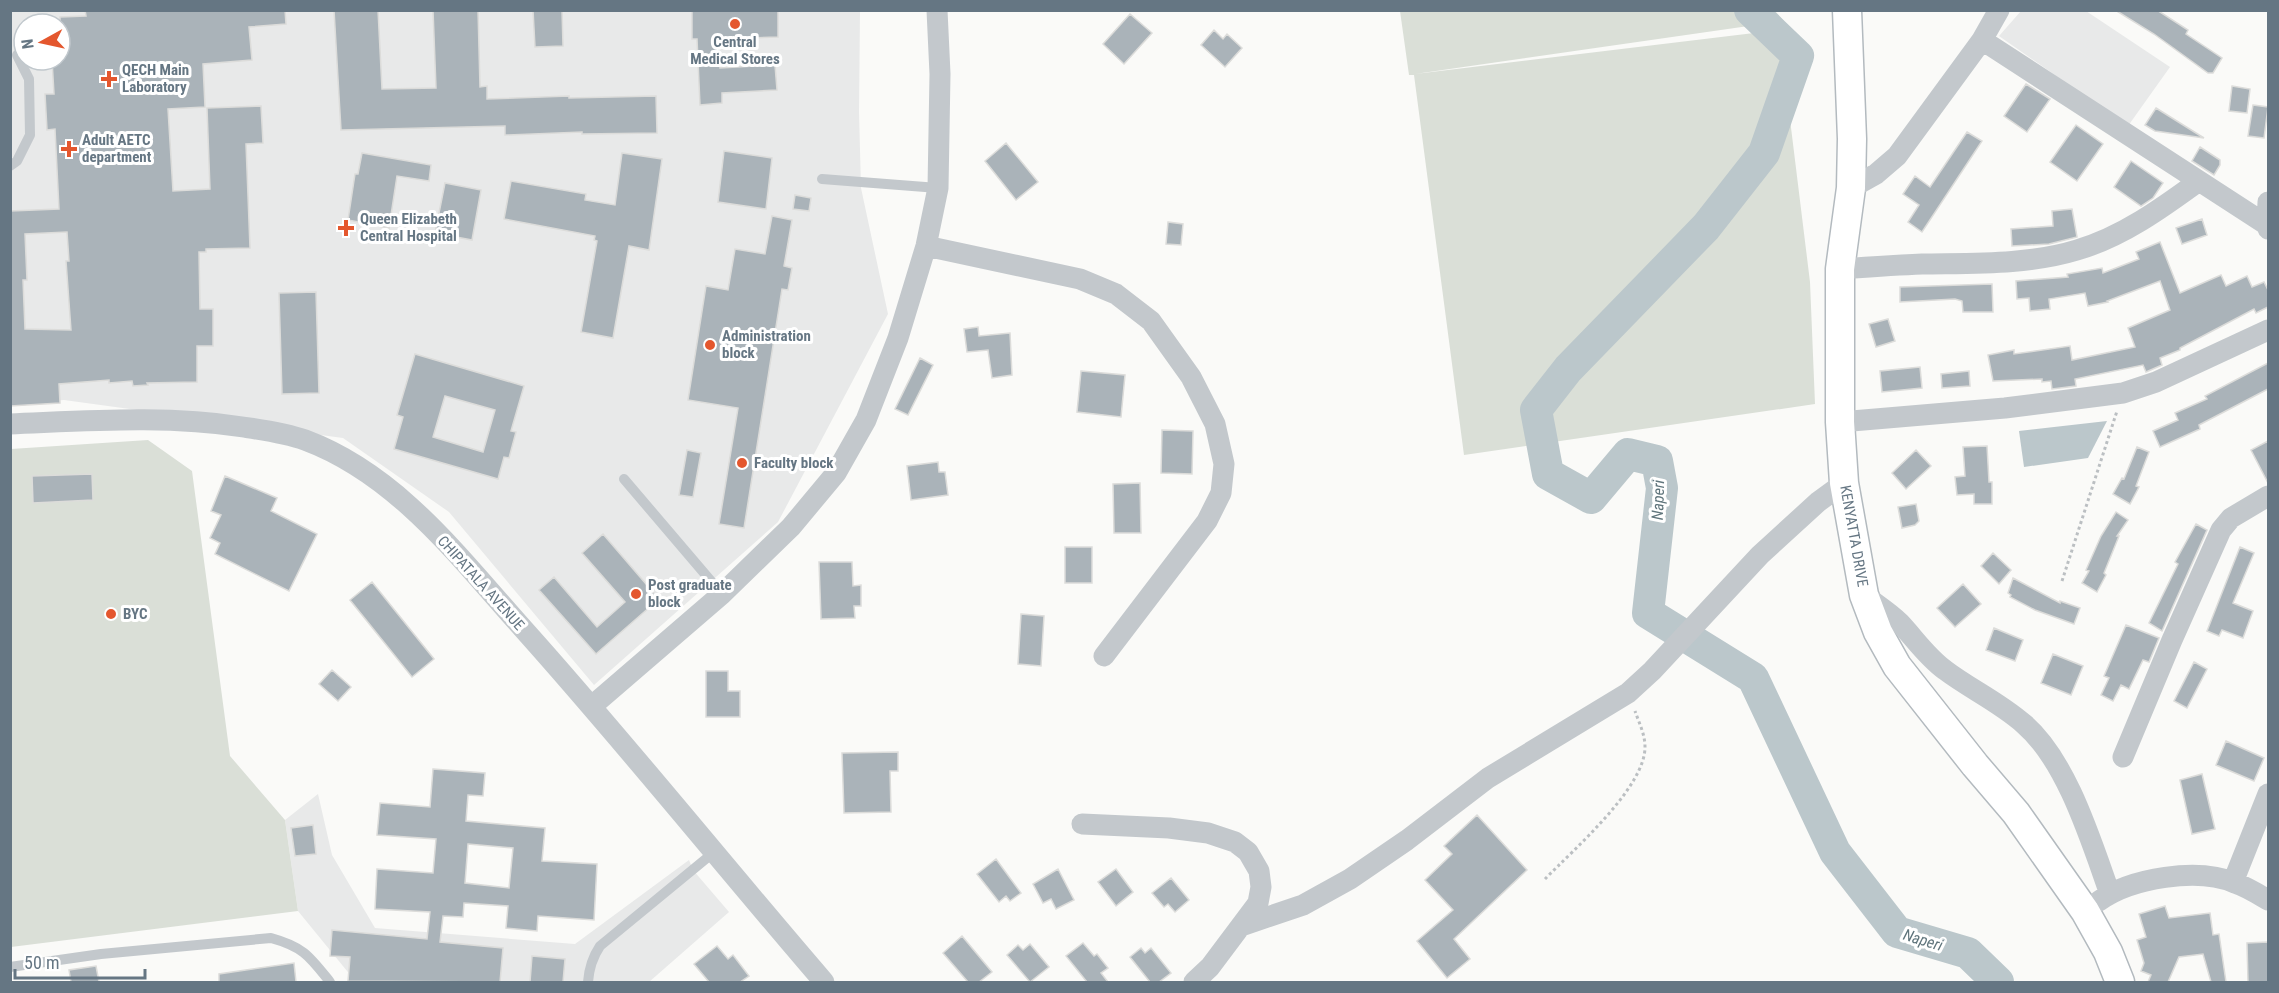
<svg xmlns="http://www.w3.org/2000/svg" width="2279" height="993" font-family="'Roboto Condensed',sans-serif">
<style>
.built{fill:#e8e9e9;fill-rule:evenodd}
.green{fill:#dadfd7}
.water{fill:#bbc7cb}
.lines{fill:none;stroke-linecap:round;stroke-linejoin:round}
.river{stroke:#bbc7cb;stroke-width:32}
.building{fill:#aab3b9;stroke:#dcdcda;stroke-width:1.5;fill-rule:evenodd}
.secondary-casing{stroke:#b3babf;stroke-width:31}
.path{stroke:#bbbfc2;stroke-width:3;stroke-dasharray:3 3;stroke-linecap:butt}
.lane{stroke:#c3c8cc;stroke-width:10}
.street{stroke:#c3c8cc;stroke-width:21}
.secondary{stroke:#fff;stroke-width:28}
.poi-dot{fill:#e4572e;stroke:#fff;stroke-width:2}
.labels{text-anchor:middle;dominant-baseline:central;stroke-width:6;stroke-linejoin:round;paint-order:stroke}
.poi-label{font-size:15px;font-weight:bold;fill:#657683;stroke:#fff;text-anchor:start}
.street-label{font-size:15px;fill:#657683;stroke:#fff}
.water-label{font-size:16px;font-style:italic;fill:#60757c;stroke:#fff}
</style>
<rect width="100%" height="100%" fill="#fafaf8"/>
<!-- built -->
<path class="built" d="M11,11H860L859,112L861,188L888,314L778,522L594,685L449,512L343,438L64,400L11,404ZM24,24H60V60H24Z
M2021,11H2086L2170,67L2128,126L1999,36Z
M318,794L332,855L375,928L575,944L689,860L693,870L729,912L649,982H356L298,911L285,820Z"/>
<!-- green -->
<path class="green" d="M1400,11H1775L1784,21L1415,74L1779,30L1810,282L1815,404L1464,455L1414,75H1409Z
M148,440L192,471L230,756L285,820L298,911L11,947V449Z"/>
<!-- water -->
<path class="water" d="M2107,421L2088,458L2024,467L2019,431Z"/>
<g class="lines">
<!-- river -->
<path class="river" d="M1750,10L1798,56L1764,153L1706,227L1568,369L1536,410L1548,474L1591,498L1628,454L1657,461L1662,488L1648,613L1753,678L1835,852L1897,932L1968,953L1998,982"/>
</g>
<!-- building -->
<path class="building" d="M85,10H285L286,24L249,27L252,60L203,64L205,107L168,109L173,191L210,189L207,108L261,106L263,143L246,144L250,248L206,249V252H199L200,309H213V346H197V382L147,383L148,385L133,386L132,381L109,383V380L59,384L60,403L10,406V211L59,209L55,129L47,130L45,94H54L52,60H60V17L86,16ZM67,232L69,261H66L71,330L25,329L23,280H27L25,234Z
M334,10H378L382,89L436,88L433,10H478L480,87L487,86V99L569,96V98L656,96L657,133L582,134V132L505,135V126L341,130Z
M533,10H562L563,46L535,47Z
M692,10H778V37L719,39L720,68L775,65L777,90L722,93V103L700,105L697,39H692Z
M2115,10H2157L2188,30L2186,34L2222,58L2213,73H2208L2154,34Z
M1130,14L1152,33L1124,64L1103,44Z
M1214,30L1223,39L1227,34L1242,48L1225,67L1201,45Z
M2026,84L2050,99L2027,132L2004,116Z
M2232,86L2250,89L2247,113L2229,111Z
M2253,105L2268,107L2264,138L2248,136Z
M2156,108L2204,138L2155,131L2145,125Z
M2076,125L2103,144L2077,181L2050,162Z
M1967,132L1982,141L1922,232L1908,222L1919,205L1903,194L1915,176L1930,187Z
M1006,143L1038,182L1016,200L985,161Z
M2200,147L2220,160V165L2214,175L2192,161Z
M724,151L772,158L766,209L718,202Z
M362,153L431,165L429,181L397,176L389,228L348,220L355,174H358Z
M622,153L662,159L649,250L629,246L613,338L581,332L597,241L594,240L595,236L504,219L511,181L586,194L585,200L615,205Z
M2131,161L2163,183L2153,198L2141,206L2114,187Z
M445,183L481,190L472,240L435,233Z
M795,195L811,198L809,211L793,209Z
M2072,209L2077,237L2049,244L2012,246L2011,229L2053,226L2052,211Z
M772,216L792,220L784,266L792,268L788,290L782,289L744,528L719,524L738,408L688,400L706,286L728,290L735,249L765,254Z
M2202,219L2207,235L2182,244L2176,228Z
M1168,222L1183,224L1181,245L1166,244Z
M2160,242L2180,293L2221,275L2226,286L2247,276L2252,287L2264,282L2268,290V307L2256,313L2254,309L2180,348V350L2160,358L2162,365L2146,372L2143,365L2075,379L2076,386L2052,389L2051,381L2042,382V379L1993,381L1988,355L2014,350V354L2070,346L2072,360L2135,347L2128,328L2170,310L2160,281L2107,301L2108,302L2088,306L2085,293L2049,299L2050,309L2030,311L2029,298L2017,299L2016,281L2068,277L2067,274L2102,268L2103,273L2139,259L2136,252Z
M1992,284L1993,312H1963L1962,301L1955,299L1900,302V287Z
M316,292L319,393L282,394L279,293Z
M1888,319L1895,341L1876,347L1869,324Z
M978,327L979,336L1010,333L1012,375L992,378L988,350L967,352L964,329Z
M415,354L524,386L511,431L516,432L509,458L504,457L498,479L394,449L403,417L397,415ZM445,396L495,410L483,452L433,437Z
M920,358L933,365L908,415L895,409Z
M2268,363V389L2199,425L2200,429L2160,447L2153,431L2178,420L2175,413L2207,399L2205,396Z
M1920,367L1922,388L1882,392L1880,371Z
M1081,371L1125,375L1121,417L1077,412Z
M1969,371L1970,386L1942,388L1941,374Z
M1162,430L1193,431L1192,474L1161,473Z
M2268,441V483L2251,450Z
M1987,446L1989,482H1992V504H1974V494L1957,495L1955,477L1965,476L1963,447Z
M2137,447L2149,452L2136,486L2139,487L2130,504L2113,494L2122,478L2124,479Z
M687,450L701,453L693,497L679,495Z
M1916,450L1931,466L1906,489L1892,473Z
M938,462L939,472H945L948,495L911,500L907,466Z
M92,474L93,500L33,503L32,476Z
M225,476L277,498L271,511L317,534L289,591L215,554L220,543L210,538L221,515L211,511Z
M1140,483L1141,533H1114L1113,484Z
M1916,504L1919,521L1915,525L1902,528L1898,507Z
M2116,512L2128,520L2117,536H2119L2104,573L2106,575L2097,592L2082,583L2089,571L2086,570L2101,536Z
M2196,524L2207,530L2162,631L2149,623L2178,564L2175,562Z
M603,534L659,599L596,654L539,590L554,577L597,627L625,602L582,553Z
M1065,547H1092V583H1065Z
M2240,547L2254,553L2233,603L2253,611L2243,638L2222,630L2219,636L2207,631Z
M1993,553L2011,570L1999,584L1981,566Z
M819,562H852L853,586L861,585V606H854L855,618L821,619Z
M2013,578L2060,603V601L2080,608L2074,624L2035,610L2010,597L2011,595L2008,593Z
M372,582L434,659L412,677L350,600Z
M1963,584L1981,604L1955,627L1937,608Z
M1021,614L1044,616L1041,666L1018,664Z
M2126,625L2159,638L2149,662L2143,660L2129,689L2121,685L2113,701L2101,695L2109,678L2104,676Z
M1994,628L2023,640L2015,661L1986,650Z
M2053,654L2083,666L2071,695L2041,683Z
M2194,662L2207,669L2187,708L2174,701Z
M332,670L351,687L338,701L319,684Z
M706,671H728V691H740V717H706Z
M2226,741L2264,758L2254,781L2216,765Z
M898,752V771H890L891,812L844,813L842,753Z
M433,769L485,773L483,796L468,795L466,821L545,828L542,861L597,864L594,920L538,916L537,931L506,928L508,906L464,903L463,917L443,916L440,942L503,948L500,982L348,981L350,957L330,956L332,930L427,939L430,912L375,909L377,869L433,873L436,839L377,835L380,803L430,807ZM468,844L513,848L509,888L465,883Z
M2202,774L2215,829L2192,834L2180,780Z
M1477,815L1527,870L1454,939L1470,959L1447,978L1417,941L1453,910L1425,880L1452,854L1444,846Z
M313,825L316,854L295,856L291,828Z
M996,859L1021,893L1010,901L1006,896L999,902L977,874Z
M1058,869L1074,900L1056,909L1051,899L1043,903L1033,884Z
M1116,869L1133,892L1116,906L1098,882Z
M1171,878L1189,900L1175,912L1168,904L1164,907L1152,893Z
M2165,906L2169,918L2210,913L2213,935L2219,934L2226,982H2211L2203,954L2179,957L2168,982H2148L2151,975L2141,971L2144,963L2137,940L2146,937L2139,914Z
M962,936L992,972L979,982H968L943,953Z
M2268,942V982H2248L2247,943Z
M1083,943L1094,956L1097,954L1108,968L1101,973L1108,982H1087L1066,956Z
M1030,944L1049,967L1030,982L1007,955L1018,945L1023,950Z
M717,946L728,959L733,955L749,976L740,982H709L694,964Z
M1141,948L1145,953L1151,948L1171,973L1159,982H1150L1130,957Z
M532,956L565,959L563,982H530Z
M294,963L296,982H219V974Z
M96,966L99,982H71L69,970Z"/>
<g class="lines">
<defs>
<path id="secondary" d="M1847,10L1852,139L1851,188L1840,269V422L1844,483L1864,595L1878,632L1897,666L1975,765L2016,813L2085,911L2108,952L2120,982"/>
</defs>
<!-- secondary casing -->
<use href="#secondary" class="secondary-casing"/>
<!-- path -->
<path class="path" d="M2062,581L2117,411
M1545,879C1573,850 1645,788 1645,747C1645,734 1639,723 1635,711"/>
<!-- lane -->
<path class="lane" d="M10,166L17,161L30,135L29,79L17,55
M822,179L938,188
M624,479L722,594
M10,967L101,954L271,938C304,947 310,957 330,982
M588,982C589,968 592,958 600,946L713,853"/>
<!-- street -->
<path class="street" d="M1982,40L2267,225
M1851,188L1876,174L1897,156L1982,40L1999,10
M2268,202L2267,225L2268,229
M926,246L1080,279L1116,294L1151,321L1191,377L1215,424L1224,464L1221,493L1207,521L1104,656
M1840,269C1868,267 1895,265 1922,264C1973,263 2028,265 2077,250C2122,237 2162,208 2199,181
M1840,422L2005,408L2123,393L2156,382L2268,330
M10,424C88,421 166,415 243,427C263,430 285,433 305,440C399,475 461,560 526,632C628,746 724,866 824,982
M1864,595C1876,604 1890,613 1900,623C1915,639 1927,657 1945,670C1970,689 1999,702 2024,724C2067,761 2091,841 2110,894
M592,706L722,594L791,527L836,473L866,420L898,338L926,246L938,188L940,74L937,10
M2123,757L2172,640L2221,530L2231,518L2268,496
M1082,824L1169,828L1208,833L1235,842L1248,852L1259,871L1261,887L1258,903L1210,967L1194,982
M2233,882L2268,794
M2099,901C2131,878 2198,867 2235,883C2247,887 2258,894 2268,900
M1241,926L1303,905L1350,879L1407,840L1488,778L1628,693L1652,671L1760,555L1818,502L1844,483"/>
<!-- secondary -->
<use href="#secondary" class="secondary"/>
</g>
<!-- markers -->
<g class="poi-dot">
<circle cx="735" cy="24" r="6"/>
<path d="M106 70h6v6h6v6h-6v6h-6v-6h-6v-6h6z"/>
<path d="M66 140h6v6h6v6h-6v6h-6v-6h-6v-6h6z"/>
<path d="M343 219h6v6h6v6h-6v6h-6v-6h-6v-6h6z"/>
<circle cx="710" cy="345" r="6"/>
<circle cx="742" cy="463" r="6"/>
<circle cx="636" cy="594" r="6"/>
<circle cx="111" cy="614" r="6"/>
</g>
<g class="labels">
<!-- poi labels -->
<g class="poi-label">
<text x="735" y="42" text-anchor="middle">Central<tspan x="735" dy="17">Medical Stores</tspan></text>
<text x="122" y="70">QECH Main<tspan x="122" dy="17">Laboratory</tspan></text>
<text x="82" y="140">Adult AETC<tspan x="82" dy="17">department</tspan></text>
<text x="360" y="219">Queen Elizabeth<tspan x="360" dy="17">Central Hospital</tspan></text>
<text x="722" y="336">Administration<tspan x="722" dy="17">block</tspan></text>
<text x="754" y="463">Faculty block</text>
<text x="648" y="585">Post graduate<tspan x="648" dy="17">block</tspan></text>
<text x="123" y="614">BYC</text>
</g>
<!-- street labels -->
<g class="street-label">
<text transform="translate(1854 536) rotate(80)">KENYATTA DRIVE</text>
<text transform="translate(481 583) rotate(48)">CHIPATALA AVENUE</text>
</g>
<!-- water labels -->
<g class="water-label">
<text transform="translate(1658 500) rotate(-88)">Naperi</text>
<text transform="translate(1923 940) rotate(17)">Naperi</text>
</g>
</g>
<!-- border -->
<rect width="2279" height="993" fill="none" stroke="#657683" stroke-width="24"/>
<!-- north arrow -->
<g transform="translate(42 42) rotate(262)"><circle r="28" fill="#ffffff" stroke="#c1c8cd" stroke-width="1.5"/>
<path d="M0-4.5L10 22L0 15L-10 22Z" fill="#e4572e"/>
<text y="-9" font-size="16" font-weight="bold" text-anchor="middle" fill="#657683">N</text>
</g>
<!-- scale -->
<path d="M15 969v9h130v-9" fill="none" stroke="#657683" stroke-width="3"/>
<text x="24" y="969" font-size="18" fill="#657683" stroke="#ffffff" stroke-width="4.5" paint-order="stroke">50 m</text>
</svg>
